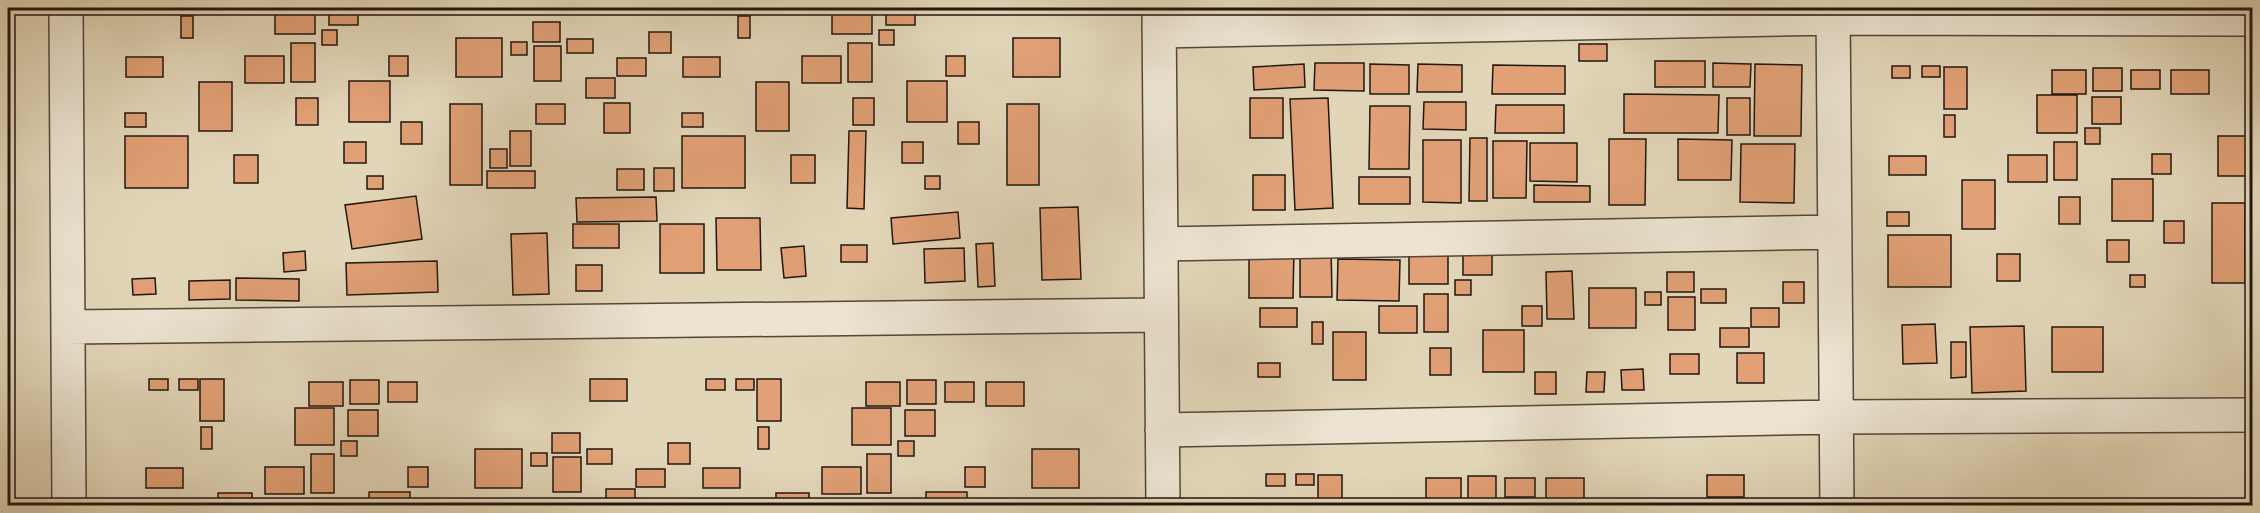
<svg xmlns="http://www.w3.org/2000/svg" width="2260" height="513" font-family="'Gentium Book Plus',serif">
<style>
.building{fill:#e1a075;stroke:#221611;stroke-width:1.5}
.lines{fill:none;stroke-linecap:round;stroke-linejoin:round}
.minor-casing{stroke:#52463b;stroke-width:36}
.minor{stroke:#ece4d1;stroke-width:33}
</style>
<rect width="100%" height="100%" fill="#e2d6b8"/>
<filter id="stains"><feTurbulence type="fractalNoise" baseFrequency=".00333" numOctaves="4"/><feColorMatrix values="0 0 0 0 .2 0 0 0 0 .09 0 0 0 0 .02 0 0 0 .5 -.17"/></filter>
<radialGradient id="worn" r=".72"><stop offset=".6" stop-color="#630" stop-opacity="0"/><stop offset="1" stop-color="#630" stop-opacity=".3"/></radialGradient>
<!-- building -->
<path class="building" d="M275,8H315V34H275Z
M329,8H358V25H329Z
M832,8H872V34H832Z
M886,8H915V25H886Z
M181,16H193V38H181Z
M738,16H750V38H738Z
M533,22H560V42H533Z
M322,30H337V45H322Z
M879,30H894V45H879Z
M649,32H671V53H649Z
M456,38H502V77H456Z
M1013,38H1060V77H1013Z
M567,39H593V53H567Z
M511,42H527V55H511Z
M291,43H315V82H291Z
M848,43H872V82H848Z
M1579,44H1607V61H1579Z
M534,46H561V81H534Z
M245,56H284V83H245Z
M389,56H408V76H389Z
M802,56H841V83H802Z
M946,56H965V76H946Z
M126,57H163V77H126Z
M683,57H720V77H683Z
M617,58H646V76H617Z
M1655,61H1705V87H1655Z
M1315,63H1364V91L1314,90Z
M1713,63L1751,64L1750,87H1713Z
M1304,64L1305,87L1254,90L1253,67Z
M1370,64L1409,65V94H1370Z
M1418,64L1462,65V92H1417Z
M1755,64L1802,65L1801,136H1754Z
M1493,65L1565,66V94H1492Z
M1892,66H1910V78H1892Z
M1922,66H1940V77H1922Z
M1944,67H1967V109H1944Z
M2093,68H2122V91H2093Z
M2052,70H2086V94H2052Z
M2131,70H2160V89H2131Z
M2171,70H2209V94H2171Z
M586,78H615V98H586Z
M349,81H390V122H349Z
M907,81H947V122H907Z
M199,82H232V131H199Z
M756,82H789V131H756Z
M1624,94L1719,95L1718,133H1624Z
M2037,95H2077V133H2037Z
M2092,97H2121V124H2092Z
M296,98H318V125H296Z
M853,98H874V125H853Z
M1250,98H1283V138H1250Z
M1328,98L1333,208L1295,210L1290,99Z
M1727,98H1750V135H1727Z
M1424,102H1466V130L1423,129Z
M604,103H630V133H604Z
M450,104H482V185H450Z
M536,104H565V124H536Z
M1007,104H1039V185H1007Z
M1496,105H1564V133H1495Z
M1370,106H1410L1409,169H1369Z
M125,113H146V127H125Z
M682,113H703V127H682Z
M1944,115H1955V137H1944Z
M401,122H422V144H401Z
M958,122H979V144H958Z
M2085,128H2100V144H2085Z
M510,131H531V166H510Z
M849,131H866L864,209L847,208Z
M125,136H188V188H125Z
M682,136H745V188H682Z
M2218,136H2252V176H2218Z
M1470,138H1487V201H1469Z
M1609,139H1646L1645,205H1609Z
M1678,139L1732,140L1731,180H1678Z
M1423,140H1461V203L1423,202Z
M1493,141H1527L1526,198H1493Z
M344,142H366V163H344Z
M902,142H923V163H902Z
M2054,142H2077V180H2054Z
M1530,143H1577V182L1530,181Z
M1741,144H1795L1794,203L1740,202Z
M490,149H507V168H490Z
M2152,154H2171V174H2152Z
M234,155H258V183H234Z
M791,155H815V183H791Z
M2008,155H2047V182H2008Z
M1889,156H1926V175H1889Z
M654,168H674V191H654Z
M617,169H644V190H617Z
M487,171H535V188H487Z
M1253,175H1285V210H1253Z
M367,176H383V189H367Z
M925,176H940V189H925Z
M1359,177H1410V204H1359Z
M2112,179H2153V221H2112Z
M1962,180H1995V229H1962Z
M1534,185L1590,186V202H1534Z
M416,196L422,239L352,249L345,205Z
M656,197L657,221L577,222L576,198Z
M2059,197H2080V224H2059Z
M2212,203H2245V283H2212Z
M1078,207L1081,279L1042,280L1040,208Z
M958,212L960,238L893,244L891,218Z
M1887,212H1909V226H1887Z
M716,218H760L761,270H717Z
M2164,221H2184V243H2164Z
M573,224H619V248H573Z
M660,224H704V273H660Z
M547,233L549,294L513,295L511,234Z
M1888,235H1951V287H1888Z
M2107,240H2129V262H2107Z
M993,243L995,286L978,287L976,244Z
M841,245H867V262H841Z
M804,246L806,276L784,278L781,248Z
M1331,246L1332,297H1300V247Z
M1409,247H1448V284H1409Z
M964,248L965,281L925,283L924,249Z
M1249,248H1294L1293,298H1249Z
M1463,249H1492V275H1463Z
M305,251L306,270L284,272L283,253Z
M1997,254H2020V281H1997Z
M1338,259L1400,260L1399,301L1337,300Z
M437,261L438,292L347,295L346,263Z
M576,265H602V291H576Z
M1572,271L1574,319H1547L1546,272Z
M1667,272H1694V292H1667Z
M2130,275H2145V287H2130Z
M155,278L156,294L133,295L132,279Z
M236,278L299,279V301L236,300Z
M230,280V299L189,300V281Z
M1455,280H1471V295H1455Z
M1783,282H1804V303H1783Z
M1589,288H1636V328H1589Z
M1701,289H1726V303H1701Z
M1645,292H1661V305H1645Z
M1424,294H1448V332H1424Z
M1668,297H1695V330H1668Z
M1379,306H1417V333H1379Z
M1522,306H1542V326H1522Z
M1260,308H1297V327H1260Z
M1751,308H1779V327H1751Z
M1312,322H1323V344H1312Z
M1935,324L1937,363L1903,364L1902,325Z
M2024,326L2026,391L1972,393L1970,327Z
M2052,327H2103V372H2052Z
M1720,328H1749V347H1720Z
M1483,330H1524V372H1483Z
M1333,332H1366V380H1333Z
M1951,342H1966V377L1951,378Z
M1430,348H1451V375H1430Z
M1737,353H1764V383H1737Z
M1670,354H1699V374H1670Z
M1258,363H1280V377H1258Z
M1643,369L1644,390H1622L1621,370Z
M1535,372H1556V394H1535Z
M1587,372H1605L1604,392H1586Z
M149,379H168V390H149Z
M179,379H198V390H179Z
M200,379H224V421H200Z
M590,379H627V401H590Z
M706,379H725V390H706Z
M736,379H754V390H736Z
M757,379H781V421H757Z
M350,380H379V404H350Z
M907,380H936V404H907Z
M309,382H343V406H309Z
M388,382H417V402H388Z
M866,382H900V406H866Z
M945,382H974V402H945Z
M986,382H1024V406H986Z
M295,408H334V445H295Z
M852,408H891V445H852Z
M348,410H378V436H348Z
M905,410H935V436H905Z
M201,427H212V449H201Z
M758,427H769V449H758Z
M552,433H580V453H552Z
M341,441H357V456H341Z
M898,441H914V456H898Z
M668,443H690V464H668Z
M475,449H522V488H475Z
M587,449H612V464H587Z
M1032,449H1079V488H1032Z
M531,453H547V466H531Z
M311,454H334V493H311Z
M867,454H891V493H867Z
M553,457H581V492H553Z
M265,467H304V494H265Z
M408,467H428V487H408Z
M822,467H861V494H822Z
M965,467H985V487H965Z
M146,468H183V488H146Z
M703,468H740V488H703Z
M636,469H665V487H636Z
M1266,474H1285V486H1266Z
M1296,474H1314V485H1296Z
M1318,475H1342V506H1318Z
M1707,475H1744V497H1707Z
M1468,476H1496V499H1468Z
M1426,478H1461V502H1426Z
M1505,478H1535V497H1505Z
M1546,478H1584V501H1546Z
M606,489H635V506H606Z
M369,492H410V506H369Z
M926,492H967V506H926Z
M218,493H252V506H218Z
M776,493H809V506H776Z"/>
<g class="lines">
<defs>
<path id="minor" d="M66,8L69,506
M1833,8L1837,506
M1159,9L1163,506
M1159,31L1833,18L2252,19
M1161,244L1835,232
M68,327L1161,315
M1162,430L1836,417L2252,415"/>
</defs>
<!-- minor casing -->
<use href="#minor" class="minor-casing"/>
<!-- minor -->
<use href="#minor" class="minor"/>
</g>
<!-- margin -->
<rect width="2260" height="513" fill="none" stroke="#e2d6b8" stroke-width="30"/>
<rect x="9" y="9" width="2242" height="495" fill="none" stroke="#221611" stroke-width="3"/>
<rect x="15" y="15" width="2230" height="483" fill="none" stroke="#221611" stroke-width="1.5"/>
<rect width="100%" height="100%" filter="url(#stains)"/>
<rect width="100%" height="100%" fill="url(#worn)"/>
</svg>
